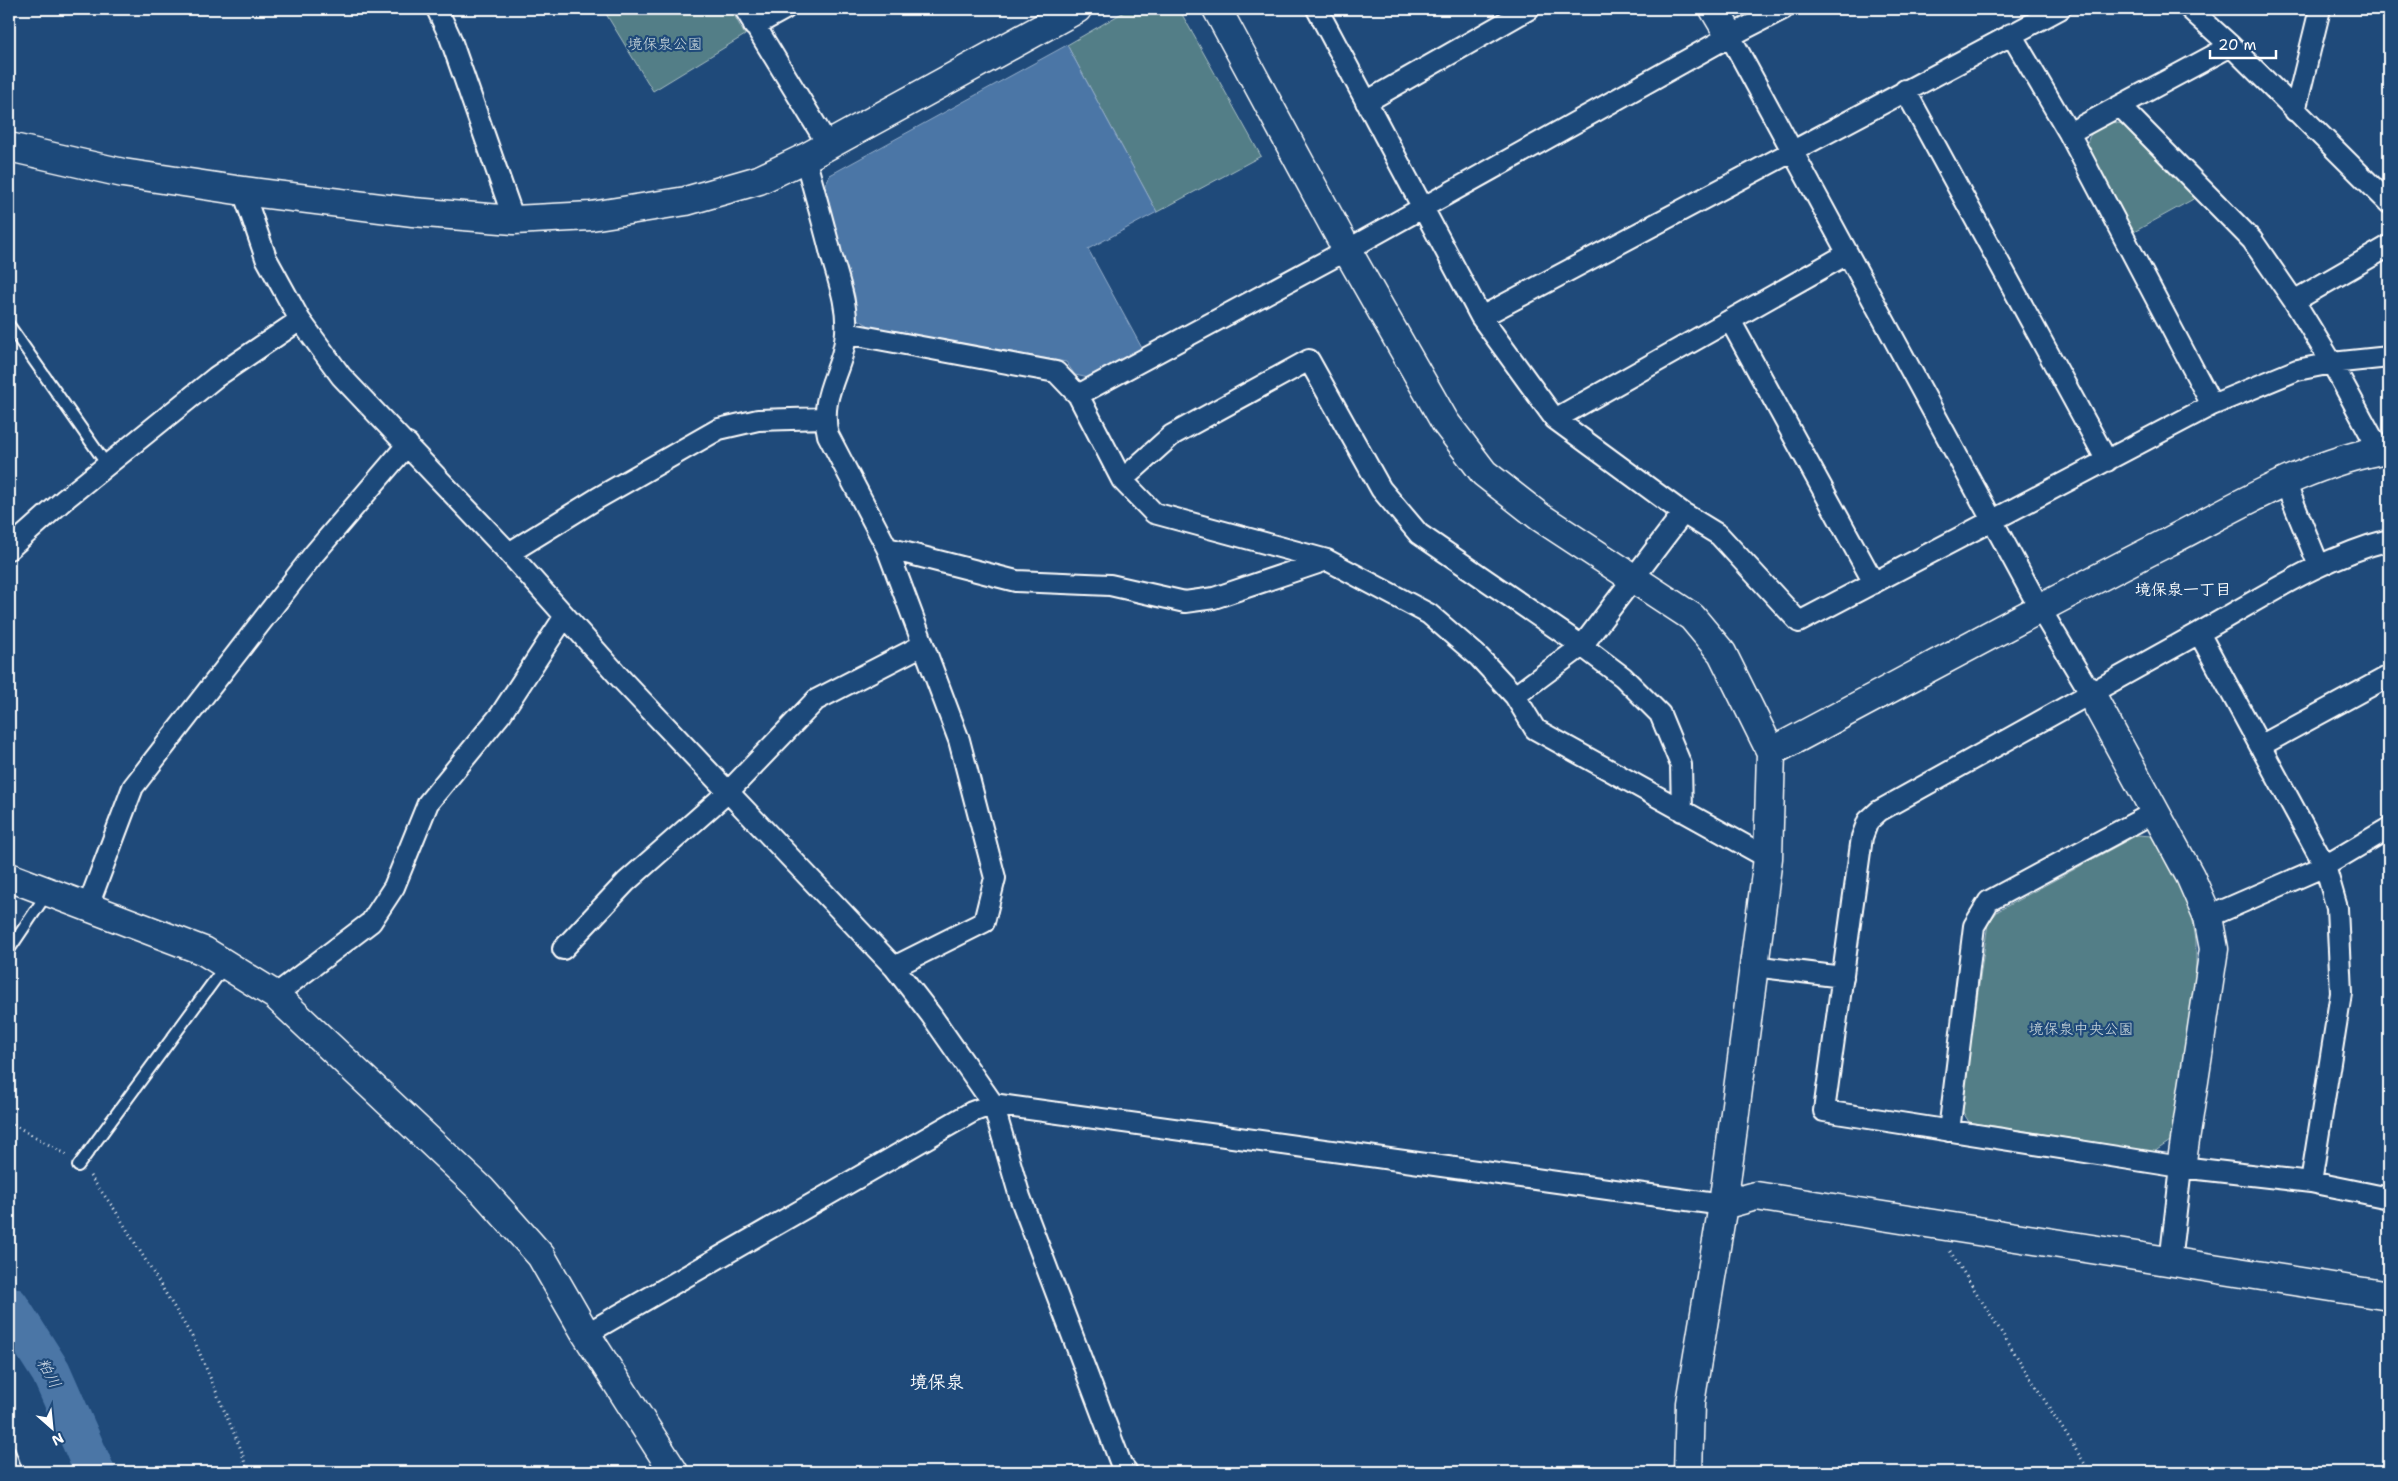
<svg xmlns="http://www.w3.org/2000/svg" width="2398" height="1481" font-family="'Shantell Sans','Klee One',sans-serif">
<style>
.green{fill:#527e87;stroke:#a8bec3}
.water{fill:#4b76a6;stroke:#93adca}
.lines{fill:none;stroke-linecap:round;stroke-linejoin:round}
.river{stroke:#4b76a6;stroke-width:40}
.lane-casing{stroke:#fff;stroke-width:14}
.street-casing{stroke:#fff;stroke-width:24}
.secondary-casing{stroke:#fff;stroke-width:31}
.path{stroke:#fff;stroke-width:3;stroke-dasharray:1 4;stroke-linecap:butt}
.lane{stroke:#1f4a7a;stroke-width:10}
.street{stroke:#1f4a7a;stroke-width:20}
.secondary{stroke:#1f4a7a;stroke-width:28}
.labels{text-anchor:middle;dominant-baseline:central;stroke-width:4.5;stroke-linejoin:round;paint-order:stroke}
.park-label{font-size:15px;fill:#d4dfe1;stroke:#1f4a7a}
.neighbourhood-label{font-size:16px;font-weight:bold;fill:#fff;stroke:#1f4a7a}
.water-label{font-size:16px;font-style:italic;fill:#d2dde9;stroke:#1f4a7a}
.quarter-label{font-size:18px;font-weight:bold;fill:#fff;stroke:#1f4a7a}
</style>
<rect width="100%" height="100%" fill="#1f4a7a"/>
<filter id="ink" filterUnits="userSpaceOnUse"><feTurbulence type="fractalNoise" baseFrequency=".02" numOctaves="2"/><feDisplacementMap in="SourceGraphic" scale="10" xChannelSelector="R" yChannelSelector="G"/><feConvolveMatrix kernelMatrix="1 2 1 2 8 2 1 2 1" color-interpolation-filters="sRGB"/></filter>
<g filter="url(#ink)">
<!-- green -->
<path class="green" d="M603,9H731L745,35L653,91Z
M1129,9H1179L1261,156L1157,212L1067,45Z
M2111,122L2124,124L2197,197L2132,233L2087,146C2088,131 2098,128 2111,122Z
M2137,835L2152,836L2190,904L2196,940V973L2173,1139L2154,1152L1969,1122L1961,1109L1988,923L1998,911Z"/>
<!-- water -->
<path class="water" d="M1067,45L1157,212L1088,249L1143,350L1089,378L1075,375L1066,362L871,327L856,318L855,296L823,189L830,175Z"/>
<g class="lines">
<!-- river -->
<path class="river" d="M9,1306L51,1372L95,1472"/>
<defs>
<path id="lane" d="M9,325L107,465
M9,950L48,892
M78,1166L225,966
M9,1451L17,1472"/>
<path id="street" d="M437,9L450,37L514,220
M745,9L828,145
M1317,9L1481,317L1555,419L1683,513L1719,535L1799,622L2212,405L2297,370L2332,363L2389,357
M2190,9L2231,46L2389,203
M754,26L785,9
M2011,34L2069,133
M1730,36L2039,607L2090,692
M1905,90L2107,461
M1366,102L1529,9
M2120,106L2252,240L2294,301
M2295,111L2320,9
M805,158C814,190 823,222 831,254C838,279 848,305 846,332C844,371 818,393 828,435L887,548L959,740L995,878L984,922L894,967
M243,191L266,258L300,320L341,376L509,553L623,681L894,967L931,1015L993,1104L1020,1197L1121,1464L1127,1472
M1481,317L2060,9
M1730,320L1874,583
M846,333L1056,372L1078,395L1122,480L1154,513L1327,560L1429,614L1479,657L1515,696L1535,729L1768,858
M1078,395L1347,250L1730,36L1783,9
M2212,405L2069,133L2231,46
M1555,419L1847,254
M2379,450L2332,363L2294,301L2389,246
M1122,480L1172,435L1309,360L1381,489L1419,534L1582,646L1623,677L1660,714L1681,765L1682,811
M2285,482L2319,566
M887,548L1016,581L1110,585L1185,602L1214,598L1327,560
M9,549L65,499L216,377L300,320
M509,553L598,498L719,429L758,420L824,418
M2199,633L1879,811L1868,821L1862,837L1824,1111L2181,1167L2311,1182L2389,1198
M1515,696L1582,646L1683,513
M2260,746L2389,676
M88,906L133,787L314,554L408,444
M2208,917L2325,866L2389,828
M563,949L626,882L728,792L816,700L923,645
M1753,966L1843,977
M275,995L371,922L394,887L428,803L501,714L565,616
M1949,1131L1974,926L1989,901L2155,812
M2311,1182L2341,993L2337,908L2325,866L2199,633C2260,599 2321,557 2389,540
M2170,1263L2181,1167
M586,1334L972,1112L993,1104L1723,1205"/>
<path id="secondary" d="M1217,9L1347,250L1445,422L1484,473L1540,517L1692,617L1722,653L1771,752L1768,858L1723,1205L1690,1403L1688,1472
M1714,9L1730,36
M9,147L123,173L243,191L413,212L514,220L591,216L686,201L759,180L805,158L1077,9
M2090,692L2190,876L2208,917L2214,949L2181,1167
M1771,752C1904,682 2034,610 2168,542C2238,506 2310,461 2389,449
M9,877L204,951L275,995L482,1190L541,1256L586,1334L674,1472
M1723,1205L1756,1196L2389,1296"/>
</defs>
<!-- lane casing -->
<use href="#lane" class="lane-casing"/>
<!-- street casing -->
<use href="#street" class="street-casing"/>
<!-- secondary casing -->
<use href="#secondary" class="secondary-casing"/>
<!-- path -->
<path class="path" d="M9,1122L67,1155
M90,1176L115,1210L194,1340L242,1452L247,1472
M1950,1251L2090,1472"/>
<!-- lane -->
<use href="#lane" class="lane"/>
<!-- street -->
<use href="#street" class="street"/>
<!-- secondary -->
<use href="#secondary" class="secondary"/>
</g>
</g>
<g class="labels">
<!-- park labels -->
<g class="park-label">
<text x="665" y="44">境保泉公園</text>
<text x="2081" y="1029">境保泉中央公園</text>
</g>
<!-- neighbourhood labels -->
<g class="neighbourhood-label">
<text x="2183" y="589">境保泉一丁目</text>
</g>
<!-- water labels -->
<g class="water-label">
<text transform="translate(49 1373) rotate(62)">粕川</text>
</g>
<!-- quarter labels -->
<g class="quarter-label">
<text x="937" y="1382">境保泉</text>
</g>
</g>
<!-- margin -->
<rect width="2398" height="1481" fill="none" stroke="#1f4a7a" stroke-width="30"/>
<rect x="15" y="15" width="2368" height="1451" fill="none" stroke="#fff" stroke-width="2" filter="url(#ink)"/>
<!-- north arrow -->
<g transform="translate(52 1428) rotate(153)" stroke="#1f4a7a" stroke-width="4" paint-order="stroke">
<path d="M0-4L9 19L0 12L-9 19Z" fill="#ffffff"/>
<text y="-8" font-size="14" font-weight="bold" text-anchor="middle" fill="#ffffff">N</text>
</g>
<!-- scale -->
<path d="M2210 50v8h66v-8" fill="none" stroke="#ffffff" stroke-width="2.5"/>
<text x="2218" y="50" font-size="15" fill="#ffffff" stroke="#1f4a7a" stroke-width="4" paint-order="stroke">20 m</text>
</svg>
